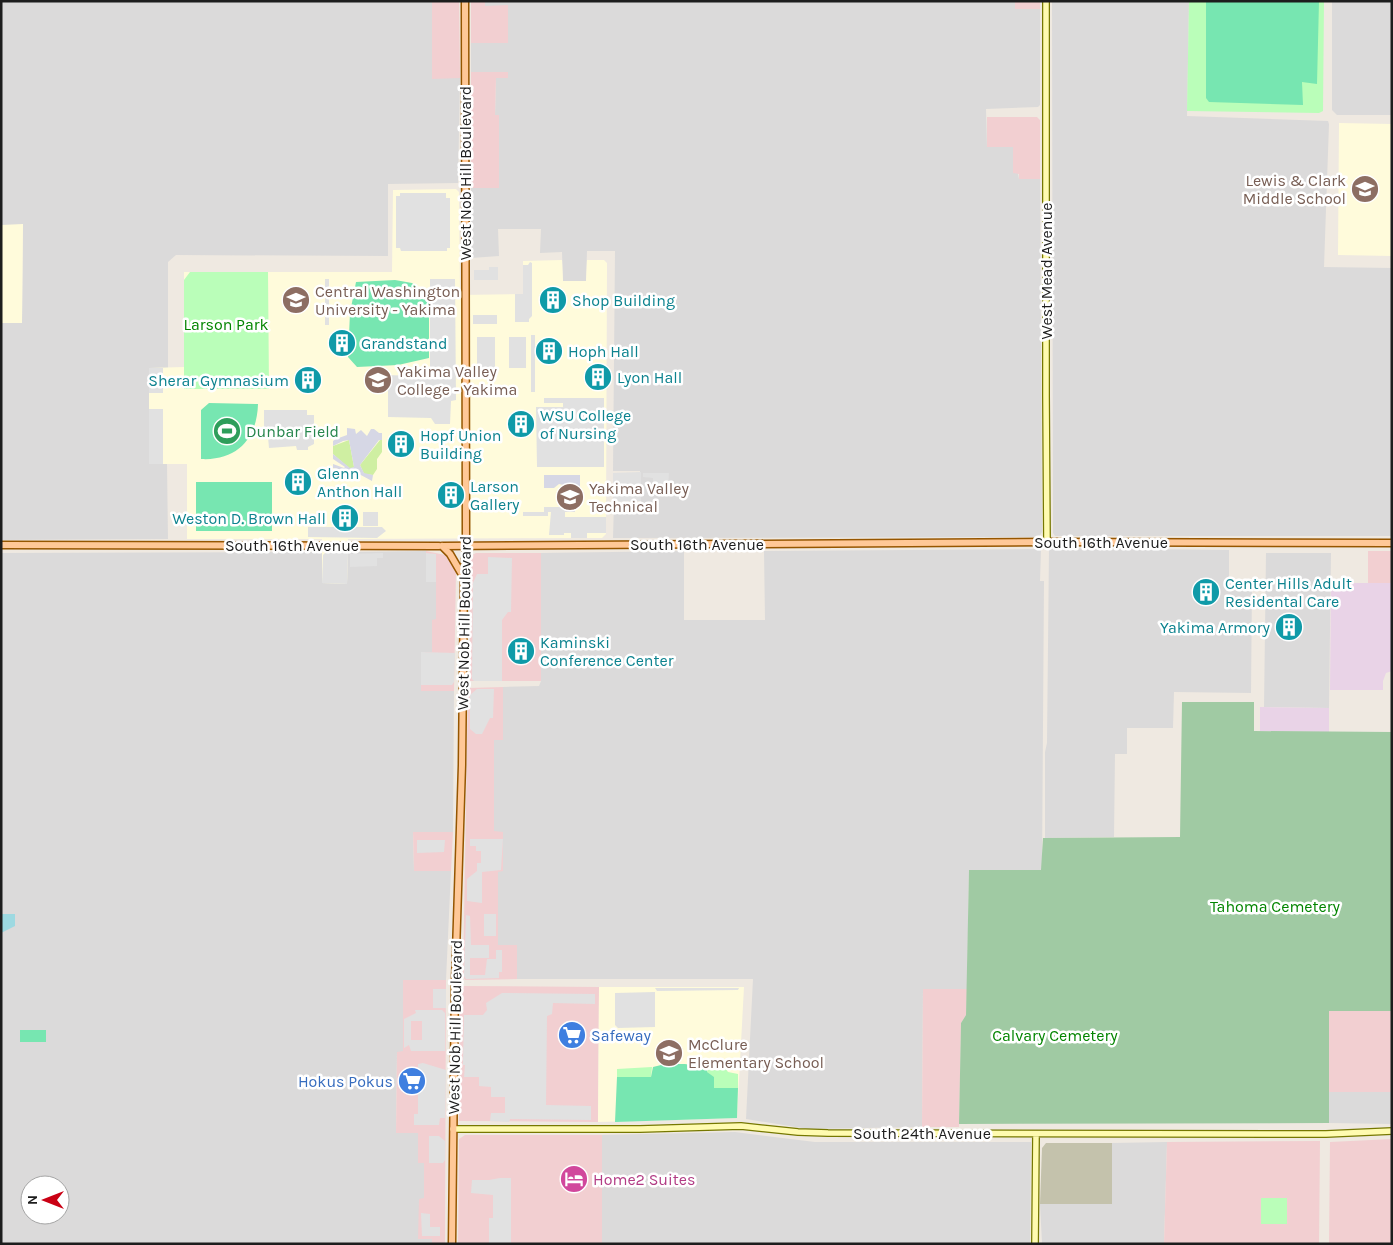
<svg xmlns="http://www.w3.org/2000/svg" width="1393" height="1245" font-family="Karla,sans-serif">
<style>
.residential{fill:#dbdada;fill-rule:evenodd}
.commercial{fill:#f2cfd1}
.industrial{fill:#e9d3e7}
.education{fill:#fffbdb}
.construction{fill:#c4c2ac}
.grass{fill:#cfefa2}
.cemetery{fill:#a0caa3}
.park{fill:#bafeb9}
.pitch{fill:#77e6b1}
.parking{fill:#e1e1e1;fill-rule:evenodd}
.plaza{fill:#d6d7e5}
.water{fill:#9dd9e1}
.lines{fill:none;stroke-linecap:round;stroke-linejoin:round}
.secondary-casing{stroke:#767800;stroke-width:8}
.primary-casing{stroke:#965600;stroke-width:9}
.secondary{stroke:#fffbb0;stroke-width:5.5}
.primary{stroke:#ffc897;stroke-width:6}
.labels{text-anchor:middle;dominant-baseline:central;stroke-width:5;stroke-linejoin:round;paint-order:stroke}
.street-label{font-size:16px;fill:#1d1d1d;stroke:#fff}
.education-label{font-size:16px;fill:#785e54;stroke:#fff;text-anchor:start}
.culture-label{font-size:16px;fill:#0d838f;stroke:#fff;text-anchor:start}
.park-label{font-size:16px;fill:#038501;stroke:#fff}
.leisure-label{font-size:16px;fill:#27864d;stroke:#fff;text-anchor:start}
.shop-label{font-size:16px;fill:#366cbe;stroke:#fff;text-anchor:start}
.hotel-label{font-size:16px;fill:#b23c85;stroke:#fff;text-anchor:start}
</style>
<rect width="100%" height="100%" fill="#efe9e1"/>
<!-- residential -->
<path class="residential" d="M1,1H432V78H460L458,183L388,184V256L176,255L168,262V368H149V464H167L168,539L1,540V323L22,322L23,225H1Z
M485,1H1015V9H1040V105L1038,107L986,109L987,147H1013L1019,179H1040L1042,532L1039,537L613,538L614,504H641L640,471H613L615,251H587L586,281H563L562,252L540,253L541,229H498L499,256L471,258V188H499V116L495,115L496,77L508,72H471V43H508L485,6Z
M1052,1H1189L1187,116L1328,121L1329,124L1324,267L1392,268V536H1055L1053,533Z
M1332,1H1392V115H1337L1332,110Z
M1049,548L1229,550V583L1252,584L1251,693L1174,692L1173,728H1127V754H1115L1114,837L1045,838V752L1047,743Z
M1041,549L1040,581H1044L1042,870H969L967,989H923L922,1127L808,1129L746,1119L753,979H517V945L498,946V871H502L503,832H494V740H503V687L539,686L541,681V553L684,551V620H765L764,551Z
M426,551V581L436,582V620H432V652H421V691H454L453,832H413L414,870L451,871L446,980H403V1052H397L396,1133H418V1163H424V1199H419V1239H433L432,1244H1V553L326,552L347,584L348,552ZM30,1185H60V1215H30Z
M1266,553H1331L1329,708L1264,707Z
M1329,1092H1392V1124L1329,1123Z
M735,1132L815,1142H1031L1030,1244H602V1135Z
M1167,1142L1164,1244L1042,1243L1040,1204H1112V1143Z"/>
<!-- commercial -->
<path class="commercial" d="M432,1H459L460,78L432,79Z
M471,1H485V6L508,5V43H471Z
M1015,1H1040V9H1015Z
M471,72H508V78H496L495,115H499V188H471Z
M987,117H1037L1040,120V179H1019V174L1013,173V147H987Z
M426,551L445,555L452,561L456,571L454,691H421V652H432V620L436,619V582H426Z
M1368,551H1392V583H1368Z
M476,553H541V681H470V556Z
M503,687V740H494V831L503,832V871L498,872V945H517V979L465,980L463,977L468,688Z
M413,832H453L451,871H414Z
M403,980H446L445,1244H432V1239H418L419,1199L424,1198V1163H418V1133H396L397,1052L403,1051Z
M460,986L599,987L598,1122L459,1121Z
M923,989H967L966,1015L961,1023L959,1127H922Z
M1329,1011H1392V1092H1329Z
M465,1135H602V1244H458L459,1139Z
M1392,1139V1244H1329L1330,1142Z
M1320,1141L1319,1244H1164L1167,1142Z"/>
<!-- industrial -->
<path class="industrial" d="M1331,583H1392V671L1386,673L1383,681V690H1330Z
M1260,707L1329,708V732L1260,731Z"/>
<!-- education -->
<path class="education" d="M1339,123L1392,124V256L1338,255Z
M456,189L459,192L460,295L523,294V261L562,260L563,281H586L587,260H604L607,263L606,534L602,538L348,539L347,584L322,583V539H187V464H149V368L184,367V272H392L393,190Z
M23,224L22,323H1V225Z
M599,987H744L737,1118L598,1122Z"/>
<!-- construction -->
<path class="construction" d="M1046,1143H1112V1204H1040L1042,1148Z"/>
<!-- grass -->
<path class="grass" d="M349,440L354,467L350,469L333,454V446Z
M380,440H382V452L377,459V469L373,475L364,474L360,465Z"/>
<!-- cemetery -->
<path class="cemetery" d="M1182,702H1254V731L1392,732V1011H1329V1123L959,1124L961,1023L966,1015L969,870H1041L1043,838L1180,837Z"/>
<!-- park -->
<path class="park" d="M1189,1H1324L1323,111L1319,113L1187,111Z
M190,272H268L269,389H184V280Z
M652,1067L651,1077H617V1069Z
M707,1068H725L728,1072L738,1074V1088H714L707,1072Z
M1261,1198H1287V1224H1261Z"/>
<!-- pitch -->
<path class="pitch" d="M1206,1H1319L1317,84L1302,82L1303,105L1209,102L1206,98Z
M395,280L412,283L429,299V358L398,365L357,367L348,357L350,313L356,282Z
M209,403L258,404C257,439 237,461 201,459V410Z
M196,482H272V531H196Z
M20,1030H46V1042H20Z
M665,1064H685L707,1068V1072L714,1077V1088H738L737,1118L615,1122L617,1077H651L653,1067Z"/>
<!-- parking -->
<path class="parking" d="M400,193H446V198H450V248H447V251H401L400,248H396V196H400Z
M530,262L532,263V316L529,319V322H515V294H523V265H528Z
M489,267H498V280H474V270H489Z
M325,279H329V325H325Z
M430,279H455L456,400L451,401L450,424H435L431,418L388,417V389H381V375L430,376Z
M473,315H497V324H473Z
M531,335H535V392H531Z
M477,337H495V368H477Z
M509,337H526V368H509Z
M149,368H163V393H149Z
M544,398H604V467H537L536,407H563V403H544Z
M149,409H163V464H149Z
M264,410H307V415H314V444L308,447V450H297L296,446L269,448L268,437H264Z
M641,472V501L613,502V473Z
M643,473H669L668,492H653V478L643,477Z
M544,507H575V512H565V517H606V533H587V538H571V533H564V535H549L551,512H548V516H523V512H544Z
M363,512H378V526H363Z
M308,527H382L386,531L377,538L308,537Z
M326,552H348L347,584L322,583L323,555Z
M383,553V558H377V566L350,567V554Z
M426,553L436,554V582H426Z
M488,557L512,558L511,612H508L502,620V681H474L472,679L473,583L477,574H488Z
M421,652L455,653L454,682L452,685H421Z
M477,689H494L493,718H490L482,734H476L470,729V695Z
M470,839H503L501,870L482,872V903L467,901V879L477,871V863H481V851H476V846H470Z
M417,840H445L444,852L417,853Z
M484,914H496V936H484Z
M466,915L470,916L471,945H489V958H470V975H485L487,959H496V950H502V972H499V978L466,979L464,976Z
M655,988H739L738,990L657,991Z
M433,989H446V1008H433Z
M655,992V1027L618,1028L615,1025V993Z
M502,993L595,994V1004L553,1003L552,1014L547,1016L546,1105L591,1106V1120L510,1119L509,1122L490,1121L491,1113H505V1097H491V1087L479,1086V1077H464L465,1065H463L464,1015H483L487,1010L486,1003Z
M415,1010H442L445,1013V1051H411L409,1045L404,1048V1019L416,1013ZM411,1021H422V1040H411Z
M423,1063L446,1070L445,1118H440L439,1125H414V1114H418V1064Z
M429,1136H439L445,1141V1160L443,1163H429Z
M500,1178H511V1244H489V1218H493V1195L471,1193L472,1180H489Z
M421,1213L430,1214V1227H440V1236H422Z"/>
<!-- plaza -->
<path class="plaza" d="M347,428L355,429L356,434L361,430L367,436L371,429H374L379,433H382V440H379L360,465L364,473L373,475L372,481L359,474L353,477L349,471L333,468V464L344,468L345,467L333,459V454L350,468L354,467L349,440L343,441L333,446V441L336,439L347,435Z
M544,475H580V488H577L573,484L568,486L559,484L554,488H544Z"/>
<!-- water -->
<path class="water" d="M1,914H15V926L1,933Z"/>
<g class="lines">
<defs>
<path id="secondary" d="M1046,1V396L1047,542
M453,1129H640L741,1126L798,1132L828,1133L1326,1134L1392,1131
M1035,1244L1036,1134"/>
<path id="primary" d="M1,545L439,546
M442,546L1047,542L1392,543
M442,546L450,554L464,578L462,765L455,983L452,1244
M464,575L466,546L465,1"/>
</defs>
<!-- secondary casing -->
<use href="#secondary" class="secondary-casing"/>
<!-- primary casing -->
<use href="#primary" class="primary-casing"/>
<!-- secondary -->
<use href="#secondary" class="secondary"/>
<!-- primary -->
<use href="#primary" class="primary"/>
</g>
<!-- icons -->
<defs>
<symbol id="school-disc" viewBox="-11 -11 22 22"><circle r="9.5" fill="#8d6e63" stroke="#fff"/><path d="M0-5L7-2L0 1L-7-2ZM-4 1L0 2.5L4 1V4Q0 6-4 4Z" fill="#fff"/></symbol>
<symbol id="university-disc" viewBox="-11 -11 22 22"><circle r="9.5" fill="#8d6e63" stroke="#fff"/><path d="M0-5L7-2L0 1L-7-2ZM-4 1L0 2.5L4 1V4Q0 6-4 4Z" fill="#fff"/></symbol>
<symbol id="building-disc" viewBox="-11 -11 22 22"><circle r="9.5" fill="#0f9aa8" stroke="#fff"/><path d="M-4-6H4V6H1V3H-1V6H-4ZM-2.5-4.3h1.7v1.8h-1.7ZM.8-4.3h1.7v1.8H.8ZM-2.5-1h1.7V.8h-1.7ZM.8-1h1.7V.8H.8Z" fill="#fff"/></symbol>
<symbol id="stadium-disc" viewBox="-11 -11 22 22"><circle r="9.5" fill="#2e9e5b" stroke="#fff"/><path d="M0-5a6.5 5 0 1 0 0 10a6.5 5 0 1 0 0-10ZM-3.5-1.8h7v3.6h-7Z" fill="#fff"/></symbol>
<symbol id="supermarket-disc" viewBox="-11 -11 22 22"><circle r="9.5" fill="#3f7fe0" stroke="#fff"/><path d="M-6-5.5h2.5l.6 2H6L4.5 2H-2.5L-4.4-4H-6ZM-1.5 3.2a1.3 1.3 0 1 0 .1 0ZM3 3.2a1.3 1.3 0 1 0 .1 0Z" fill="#fff"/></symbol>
<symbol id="hotel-disc" viewBox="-11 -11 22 22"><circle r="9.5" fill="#d1479c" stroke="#fff"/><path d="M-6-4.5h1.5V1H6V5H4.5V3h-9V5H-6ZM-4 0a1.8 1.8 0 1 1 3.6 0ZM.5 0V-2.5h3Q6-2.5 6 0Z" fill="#fff"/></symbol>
</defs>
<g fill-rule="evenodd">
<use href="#school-disc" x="1349" y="173" width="32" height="32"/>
<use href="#university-disc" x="280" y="284" width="32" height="32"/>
<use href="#building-disc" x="537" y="284" width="32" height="32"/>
<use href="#building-disc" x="326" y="327" width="32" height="32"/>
<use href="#building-disc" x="533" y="335" width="32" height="32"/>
<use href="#building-disc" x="582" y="361" width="32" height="32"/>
<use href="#building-disc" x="292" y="364" width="32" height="32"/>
<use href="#university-disc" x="362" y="364" width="32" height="32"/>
<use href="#building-disc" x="505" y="408" width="32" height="32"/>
<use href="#stadium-disc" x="211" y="415" width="32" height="32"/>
<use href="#building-disc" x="385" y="428" width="32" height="32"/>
<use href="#building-disc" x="282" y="466" width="32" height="32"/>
<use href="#building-disc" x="435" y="479" width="32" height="32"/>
<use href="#school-disc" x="554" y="481" width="32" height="32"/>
<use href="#building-disc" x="329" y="502" width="32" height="32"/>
<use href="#building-disc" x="1190" y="576" width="32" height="32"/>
<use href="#building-disc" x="1273" y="611" width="32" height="32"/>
<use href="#building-disc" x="505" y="635" width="32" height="32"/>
<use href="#supermarket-disc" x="556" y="1019" width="32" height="32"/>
<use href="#school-disc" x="653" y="1037" width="32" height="32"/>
<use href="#supermarket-disc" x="396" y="1065" width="32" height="32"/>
<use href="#hotel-disc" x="558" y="1163" width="32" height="32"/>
</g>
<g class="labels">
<!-- street labels -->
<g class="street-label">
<text transform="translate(465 173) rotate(-90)">West Nob Hill Boulevard</text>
<text transform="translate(1046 271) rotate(-90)">West Mead Avenue</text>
<text x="1101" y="542">South 16th Avenue</text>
<text x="697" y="544">South 16th Avenue</text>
<text x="292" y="545">South 16th Avenue</text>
<text transform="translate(464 623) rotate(-89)">West Nob Hill Boulevard</text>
<text transform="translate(455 1027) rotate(-89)">West Nob Hill Boulevard</text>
<text x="922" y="1133">South 24th Avenue</text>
</g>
<!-- education labels -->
<g class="education-label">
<text x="1346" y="180" text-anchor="end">Lewis &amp; Clark<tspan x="1346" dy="18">Middle School</tspan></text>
<text x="315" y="291">Central Washington<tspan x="315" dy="18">University - Yakima</tspan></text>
<text x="397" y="371">Yakima Valley<tspan x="397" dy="18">College - Yakima</tspan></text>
<text x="589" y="488">Yakima Valley<tspan x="589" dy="18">Technical</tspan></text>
<text x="688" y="1044">McClure<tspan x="688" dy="18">Elementary School</tspan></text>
</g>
<!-- culture labels -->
<g class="culture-label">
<text x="572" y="300">Shop Building</text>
<text x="361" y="343">Grandstand</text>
<text x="568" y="351">Hoph Hall</text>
<text x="617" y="377">Lyon Hall</text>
<text x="289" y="380" text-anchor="end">Sherar Gymnasium</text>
<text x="540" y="415">WSU College<tspan x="540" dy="18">of Nursing</tspan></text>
<text x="420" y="435">Hopf Union<tspan x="420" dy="18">Building</tspan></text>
<text x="317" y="473">Glenn<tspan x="317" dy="18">Anthon Hall</tspan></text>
<text x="470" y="486">Larson<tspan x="470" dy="18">Gallery</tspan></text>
<text x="326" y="518" text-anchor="end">Weston D. Brown Hall</text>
<text x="1225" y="583">Center Hills Adult<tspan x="1225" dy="18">Residental Care</tspan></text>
<text x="1270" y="627" text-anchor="end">Yakima Armory</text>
<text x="540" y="642">Kaminski<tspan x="540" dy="18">Conference Center</tspan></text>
</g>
<!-- park labels -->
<g class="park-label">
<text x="226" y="324">Larson Park</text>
<text x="1275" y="906">Tahoma Cemetery</text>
<text x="1055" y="1035">Calvary Cemetery</text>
</g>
<!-- leisure labels -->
<g class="leisure-label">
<text x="246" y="431">Dunbar Field</text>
</g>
<!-- shop labels -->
<g class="shop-label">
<text x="591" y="1035">Safeway</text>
<text x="393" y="1081" text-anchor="end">Hokus Pokus</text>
</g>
<!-- hotel labels -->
<g class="hotel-label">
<text x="593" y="1179">Home2 Suites</text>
</g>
</g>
<!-- border -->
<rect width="1393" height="1245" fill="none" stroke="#1d1d1d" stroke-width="5"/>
<!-- north arrow -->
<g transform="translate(45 1200) rotate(270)"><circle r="24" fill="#ffffff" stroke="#a5a5a5"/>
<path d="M0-4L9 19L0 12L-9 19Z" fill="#ca0014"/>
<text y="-8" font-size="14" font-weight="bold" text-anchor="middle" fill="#1d1d1d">N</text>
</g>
</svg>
